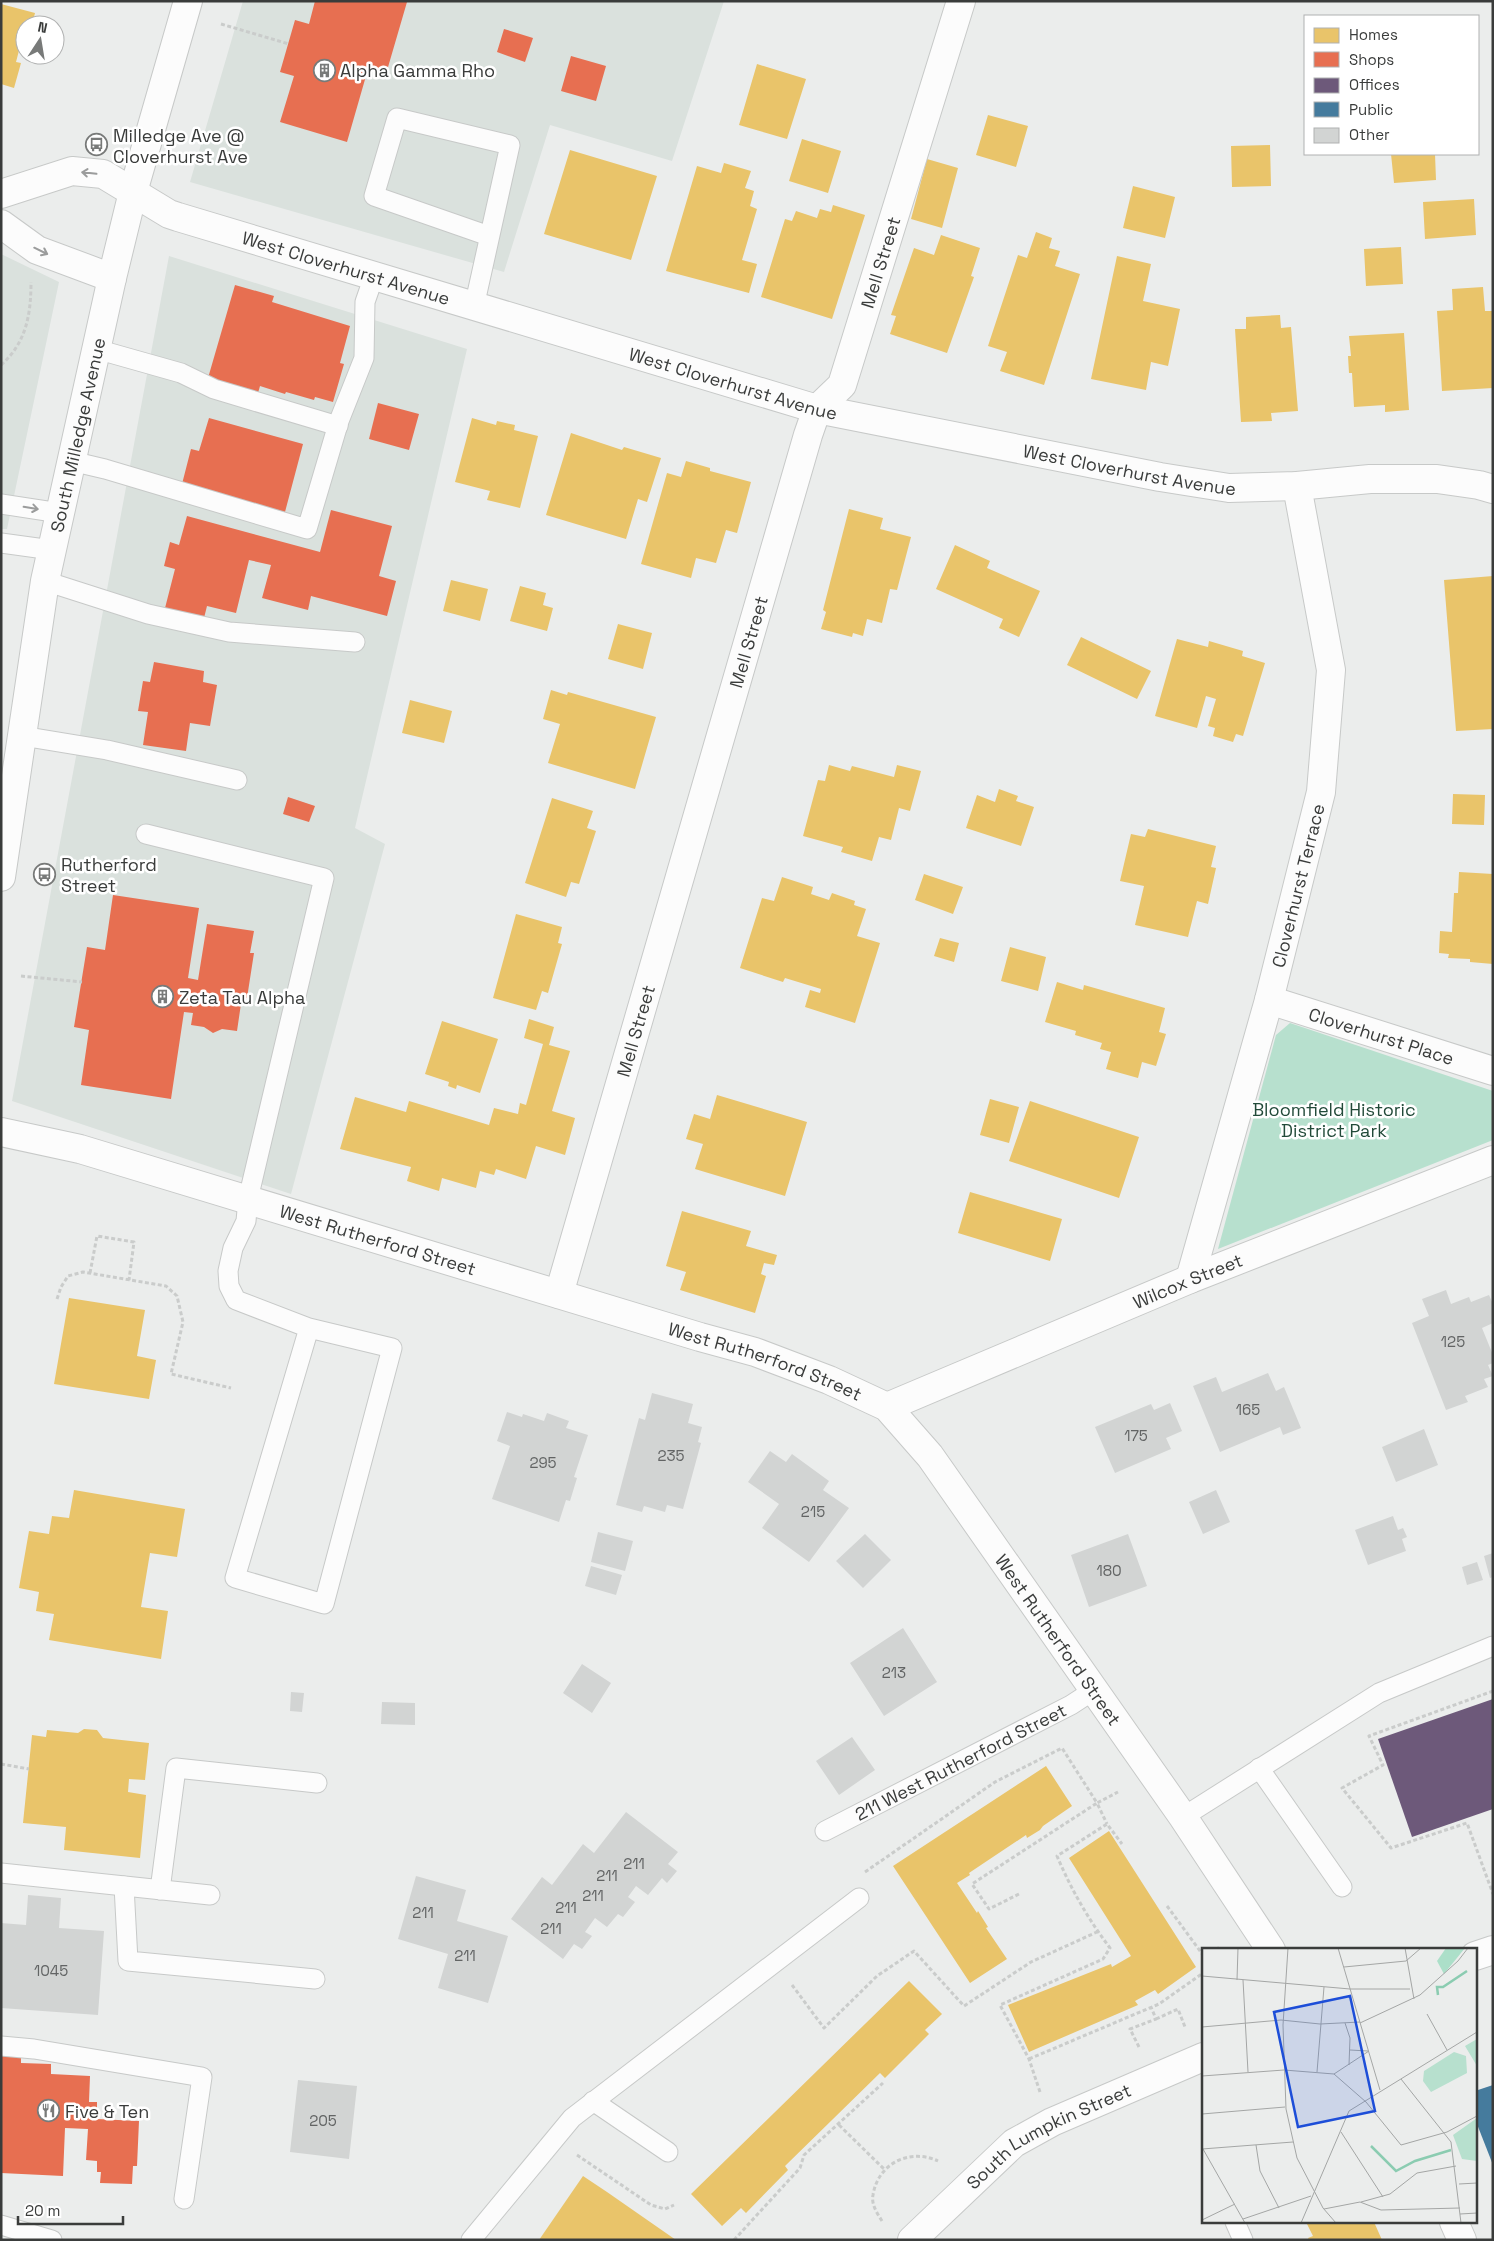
<svg xmlns="http://www.w3.org/2000/svg" width="1494" height="2241" font-family="'Space Grotesk',sans-serif">
<style>
.built{fill:#dae1dd}
.green{fill:#b7e0ce}
.homes{fill:#e9c46a}
.shops{fill:#e76f51}
.offices{fill:#6d597a}
.public{fill:#457b9d}
.building{fill:#d2d4d3}
.lines{fill:none;stroke-linecap:round;stroke-linejoin:round}
.lane-casing{stroke:#c7c9c8;stroke-width:21}
.street-casing{stroke:#c7c9c8;stroke-width:30}
.secondary-casing{stroke:#c7c9c8;stroke-width:30}
.path{stroke:#cacccb;stroke-width:3;stroke-dasharray:4 2.5;stroke-linecap:butt}
.lane{stroke:#fcfcfc;stroke-width:19}
.street{stroke:#fcfcfc;stroke-width:28}
.secondary{stroke:#fcfcfc;stroke-width:28}
.oneway{stroke:#9b9c9c}
.labels{text-anchor:middle;dominant-baseline:central;stroke-width:5;stroke-linejoin:round;paint-order:stroke}
.number-label{font-size:15px;fill:#626464}
.poi-label{font-size:18px;fill:#3a3c3b;stroke:#fff;text-anchor:start}
.street-label{font-size:18px;fill:#3a3c3b;stroke:#fff}
.park-label{font-size:18px;fill:#224a39;stroke:#fff}
.inset-river{fill:none;stroke:#8bccb1;stroke-width:2.5}
.inset-road{fill:none;stroke:#a4a6a5;stroke-width:1}
.view{fill:#1d4ed8;fill-opacity:0.15;stroke:#1d4ed8;stroke-width:2.5}
.inset-edge{fill:none;stroke:#3a3c3b;stroke-width:2.5}
</style>
<rect width="100%" height="100%" fill="#ebedec"/>
<!-- built -->
<path class="built" d="M243,1H724L672,161L550,125L504,272L190,182Z
M1,254L59,282L7,529H1Z
M169,256L467,349L355,828L385,844L291,1194L12,1101Z"/>
<!-- green -->
<path class="green" d="M1290,1023L1493,1091V1140L1218,1249L1276,1035Z"/>
<!-- homes -->
<path class="homes" d="M1,4L35,13L32,25H25V40L22,39L16,62L21,63L14,88L1,84Z
M757,64L806,79L787,139L739,125Z
M988,115L1028,126L1016,167L976,155Z
M802,139L841,151L828,193L789,181Z
M1270,145L1271,186L1232,187L1231,146Z
M570,150L657,176L631,260L544,234Z
M1391,154H1435L1436,180L1394,183Z
M927,159L958,168L942,228L911,219Z
M724,163L751,171L745,188L754,191L750,206L757,209L742,260L757,264L749,293L666,271L697,166L721,173Z
M1133,186L1175,197L1165,238L1123,228Z
M1474,199L1476,235L1425,239L1423,202Z
M833,205L865,215L832,319L761,297L785,219L792,221L796,211L817,218L820,209L831,212Z
M1036,232L1052,238L1049,248L1060,251L1055,266L1080,274L1044,385L1000,371L1007,352L988,346L1018,255L1027,258Z
M941,235L980,248L971,276L974,277L947,353L890,334L896,316L891,315L914,248L934,255Z
M1401,247L1403,284L1366,286L1364,249Z
M1117,256L1151,264L1143,301L1180,309L1168,366L1151,362L1146,390L1091,379Z
M1483,287L1485,311H1493V388L1442,391L1437,311L1453,310L1452,289Z
M1280,315L1281,328L1291,327L1298,411L1271,413L1272,421L1241,422L1235,329H1246V317Z
M1404,333L1409,410L1385,412V405L1354,407L1352,373H1349L1348,356H1351L1349,336Z
M472,418L496,425L497,421L515,425L514,430L538,436L520,508L487,500L490,491L455,482Z
M571,433L622,450L624,447L661,458L647,502L638,499L626,539L546,515Z
M686,461L710,468V471L751,482L737,533L726,530L716,563L696,558L691,578L641,564L667,473L681,477Z
M849,509L883,518L880,529L911,537L897,590L890,589L882,623L867,619L863,636L853,633L852,637L821,629L826,612L823,610Z
M955,545L990,561L987,568L1040,591L1019,637L999,628L1003,619L936,589Z
M1493,576V729L1456,731L1444,580Z
M451,580L488,589L480,621L443,611Z
M520,586L546,593L543,605L553,608L547,631L510,621Z
M618,624L652,633L643,669L608,659Z
M1081,637L1151,671L1137,699L1067,665Z
M1177,639L1208,647L1209,641L1243,651L1242,656L1265,663L1243,736L1236,734L1233,742L1213,736L1215,728L1208,726L1216,699L1206,696L1197,728L1155,716Z
M551,690L567,695L568,692L656,717L635,789L548,763L560,724L543,719Z
M410,700L452,711L444,743L402,733Z
M829,765L850,771L852,766L894,777L897,765L921,771L910,811L899,808L891,840L879,837L872,861L841,852L843,847L803,836L818,780L825,781Z
M999,789L1018,796L1016,801L1034,807L1021,846L966,828L977,795L995,802Z
M1453,794L1485,795L1484,825L1452,824Z
M552,798L593,811L587,828L596,831L579,884L571,882L566,897L525,883Z
M1148,829L1216,846L1211,867L1216,868L1208,904L1197,901L1188,937L1135,925L1144,886L1120,881L1131,834L1145,837Z
M1459,872L1493,874V964L1470,962V959L1448,958L1449,954L1439,953L1440,931L1452,932L1454,893H1458Z
M924,874L963,887L953,914L915,900Z
M782,877L813,887L811,894L829,900L832,893L855,901L854,905L866,909L857,936L880,943L855,1023L805,1007L810,990L820,993L821,989L785,978L783,982L740,968L762,898L774,901Z
M516,914L562,927L558,943L562,944L548,993L542,991L536,1010L493,998Z
M940,938L959,943L954,962L934,956Z
M1010,947L1046,957L1038,991L1001,981Z
M1057,982L1083,990L1084,985L1165,1008L1159,1032L1166,1034L1156,1066L1142,1062L1138,1078L1106,1069L1111,1052L1100,1049L1102,1043L1075,1035L1076,1031L1045,1022Z
M529,1019L554,1027L549,1045L570,1051L552,1111L575,1118L565,1155L536,1146L526,1179L496,1169L494,1175L480,1171L476,1188L442,1178L439,1191L407,1181L411,1167L340,1149L355,1097L406,1112L409,1101L489,1125L494,1108L518,1114L520,1103L526,1105L543,1044L524,1038Z
M442,1021L498,1039L480,1093L457,1085L456,1089L448,1086L449,1082L425,1074Z
M717,1095L807,1122L785,1196L695,1169L703,1144L686,1139L694,1114L710,1119Z
M990,1099L1019,1107L1009,1143L980,1135Z
M1030,1101L1139,1137L1119,1198L1009,1161Z
M970,1192L1062,1219L1050,1261L958,1233Z
M682,1211L751,1231L746,1246L777,1255L774,1265L764,1263L761,1274L766,1276L755,1313L680,1290L686,1272L666,1266Z
M69,1298L145,1310L137,1356L156,1360L149,1399L54,1384Z
M74,1490L185,1509L177,1557L150,1553L141,1607L168,1611L161,1659L49,1640L54,1614L36,1611L39,1592L19,1588L29,1531L49,1534L52,1516L69,1518Z
M84,1729L97,1730L103,1738L149,1743L145,1780L129,1779L128,1792L146,1795L140,1858L64,1850L66,1827L23,1823L32,1735L46,1737L47,1730L78,1733Z
M1046,1766L1072,1806L1043,1826L1040,1830L1027,1838L1026,1835L969,1873L970,1875L957,1883L977,1913L978,1911L988,1927L986,1928L1007,1959L970,1983L893,1866Z
M1109,1831L1196,1967L1158,1994L1155,1990L1135,2001L1138,2005L1029,2052L1008,2005L1111,1964L1112,1967L1131,1956L1069,1858Z
M909,1981L942,2014L925,2030L929,2034L885,2078L880,2073L785,2166L788,2170L746,2213L741,2208L722,2226L691,2194Z
M583,2176L607,2192L676,2240H539Z
M1306,2222H1374L1382,2240H1309L1308,2238L1313,2236Z"/>
<!-- shops -->
<path class="shops" d="M315,1L407,2L386,74L368,69L347,142L280,122L294,76L280,72L295,20L309,24Z
M504,29L533,38L525,62L497,52Z
M571,56L606,66L596,101L561,91Z
M235,285L274,296L272,302L350,326L340,363L344,364L333,402L315,397L314,400L286,392L285,394L260,386L258,393L208,378Z
M378,403L419,414L409,450L369,439Z
M209,418L303,444L285,512L182,484L191,449L199,451Z
M331,510L392,526L379,576L396,581L387,616L311,596L308,610L262,598L271,565L249,560L236,613L207,606L203,622L164,612L175,569L164,566L170,542L179,545L187,516L320,552Z
M154,662L204,671L203,682L217,685L210,726L190,723L186,751L143,745L148,712L138,711L143,681L150,682Z
M288,797L315,806L309,822L283,814Z
M113,895L199,908L188,978L198,980L207,924L254,931L250,953H254L247,998L242,997L237,1031L222,1029L213,1033L204,1027L191,1025L193,1013L184,1012L171,1099L81,1085L89,1030L74,1027L87,947L105,950Z
M1,2052L21,2053V2063L51,2064V2074L90,2076L89,2102H97V2119L139,2121L137,2166H133L132,2184L100,2183L101,2172H97V2161L86,2160L88,2129L65,2128L63,2176L1,2173Z"/>
<!-- offices -->
<path class="offices" d="M1493,1699V1809L1412,1837L1378,1739Z"/>
<!-- public -->
<path class="public" d="M1493,2085V2165L1475,2119V2091Z"/>
<!-- building -->
<path class="building" d="M1446,1290L1451,1304L1469,1297L1471,1302L1489,1295L1493,1304V1323L1482,1328L1493,1355V1363L1488,1365L1493,1376L1484,1379L1488,1387L1465,1396L1468,1402L1446,1410L1412,1323L1429,1316L1422,1299Z
M1268,1373L1276,1391L1284,1387L1301,1428L1283,1435L1280,1427L1220,1452L1193,1386L1216,1377L1222,1392Z
M652,1393L693,1404L688,1423L702,1427L698,1442L701,1443L683,1509L667,1505L665,1512L644,1506L642,1512L616,1505L639,1418L645,1420Z
M1170,1403L1182,1431L1166,1438L1171,1449L1115,1473L1095,1427L1151,1404L1154,1410Z
M507,1412L522,1417L523,1414L544,1421L547,1413L569,1421L566,1428L588,1435L574,1477L577,1478L570,1501L566,1500L559,1522L492,1499L510,1446L497,1441Z
M1424,1429L1438,1465L1396,1482L1382,1447Z
M770,1451L786,1462L792,1454L829,1481L823,1490L849,1508L809,1562L762,1528L779,1504L748,1482Z
M1216,1490L1230,1522L1203,1534L1189,1502Z
M1393,1516L1398,1530L1403,1528L1407,1537L1402,1539L1406,1551L1368,1565L1355,1530Z
M598,1532L633,1541L625,1571L591,1562Z
M865,1534L891,1560L863,1588L836,1561Z
M1128,1534L1147,1586L1089,1607L1071,1555Z
M1493,1553V1577L1490,1578L1484,1556Z
M1477,1562L1483,1580L1467,1585L1462,1567Z
M591,1566L622,1575L616,1595L585,1586Z
M903,1628L937,1682L884,1716L850,1663Z
M582,1664L611,1683L592,1713L563,1693Z
M291,1692L304,1693L302,1712L290,1711Z
M382,1702L415,1703V1725L381,1724Z
M852,1737L875,1770L839,1795L816,1761Z
M626,1812L678,1852L668,1864L677,1871L667,1883L662,1878L648,1895L636,1886L628,1897L635,1902L623,1917L618,1914L607,1927L595,1918L585,1932L592,1936L582,1949L574,1944L563,1959L511,1919L542,1877L552,1885L583,1844L594,1853Z
M416,1876L466,1890L457,1921L508,1936L488,2003L438,1988L448,1954L398,1939Z
M28,1895L61,1898L59,1928L104,1931L98,2015L1,2008V1923L26,1925Z
M298,2080L357,2086L349,2159L290,2152Z"/>
<g class="lines">
<defs>
<g id="lane">
<path d="M474,307L510,145L397,118L374,196L489,236"/>
<path d="M96,349L181,373L214,389L338,426"/>
<path d="M71,461L105,469L307,529L339,421L364,358L365,302L374,276"/>
<path d="M1,504L60,513"/>
<path d="M1,543L52,550"/>
<path d="M45,581L148,614L229,632L355,642"/>
<path d="M22,736L107,750L237,780"/>
<path d="M146,834L324,878L248,1199L246,1221L233,1248L228,1271L229,1286L236,1300L309,1328L235,1578L324,1604L392,1348L309,1328"/>
<path d="M1259,1768L1342,1887"/>
<path d="M1183,1817L1379,1693L1493,1646"/>
<path id="s1" d="M825,1831L1071,1705L1094,1690"/>
<path d="M1,1873L210,1895"/>
<path d="M124,1886L128,1961L315,1979"/>
<path d="M160,1890L176,1768L317,1783"/>
<path d="M1,2046L34,2049L202,2077L184,2199"/>
<path d="M593,2101L668,2152"/>
<path d="M1235,2222L1243,2240"/>
<path d="M1,2225L52,2240"/>
<path d="M471,2240L572,2118L859,1898"/>
</g>
<g id="street">
<path id="s2" d="M1,194L72,171L103,174L169,214L178,217L817,409L1160,477L1229,488L1297,486L1370,479H1437L1479,485L1493,489"/>
<path d="M1,224L37,250L112,278"/>
<path id="s3" d="M1269,1000L1493,1071"/>
<path id="s4" d="M1,1132L80,1149L700,1337L755,1352L829,1380L887,1407L930,1456L1183,1817L1271,1950"/>
<path id="s5" d="M1190,1279L1269,1000L1321,792L1331,670L1297,486"/>
<path id="s6" d="M559,1294L808,435L817,409L842,385L961,1"/>
<path id="s7" d="M887,1407L1190,1279L1493,1160"/>
<path d="M1454,2222L1462,2240"/>
</g>
<g id="secondary">
<path id="s8" d="M1,877L45,581L112,278L133,192L188,1"/>
<path d="M1475,1956L1493,1950"/>
<path id="s9" d="M912,2240L1014,2143L1052,2122L1203,2057"/>
</g>
</defs>
<!-- lane casing -->
<use href="#lane" class="lane-casing"/>
<!-- street casing -->
<use href="#street" class="street-casing"/>
<!-- secondary casing -->
<use href="#secondary" class="secondary-casing"/>
<!-- path -->
<path class="path" d="M221,24L289,44
M1,365C26,343 31,315 31,282
M21,976L82,982
M90,1273L97,1236L134,1242L129,1280
M57,1299L61,1287L68,1276L83,1272L166,1286L177,1296L183,1322L171,1374L231,1388
M1493,1691L1369,1736L1383,1765L1342,1788L1391,1848L1467,1823L1493,1894
M1,1764L29,1769
M865,1872L995,1782L1062,1748L1097,1803L1118,1792
M1019,1894L989,1909L972,1884L1097,1803L1107,1824
M1167,1906L1203,1955
M1216,1950L1221,1946
M792,1985L824,2028L877,1976L914,1951L964,2006L1031,1962L1097,1932
M1156,2019L1178,2009L1185,2027
M1139,2047L1130,2029L1156,2019L1151,2007
M1029,2059L1159,2004L1203,1973
M1040,2092L1029,2059L1000,2005L1103,1959L1110,1948C1088,1919 1071,1889 1057,1856L1107,1824L1122,1844
M839,2125L884,2169
M577,2155L651,2205L665,2209L674,2205
M882,2221C877,2213 871,2204 873,2195C878,2163 910,2148 938,2161
M734,2240L800,2168L804,2155L883,2083"/>
<!-- lane -->
<use href="#lane" class="lane"/>
<!-- street -->
<use href="#street" class="street"/>
<!-- secondary -->
<use href="#secondary" class="secondary"/>
</g>
<!-- one-way arrows -->
<defs><path id="oneway-shaft" d="M-6 0H5M1.5-3L5.5 0L1.5 3" fill="none" stroke-width="1.6" stroke-linecap="round" stroke-linejoin="round" transform="scale(1.25)"/></defs>
<g class="oneway">
<use href="#oneway-shaft" transform="translate(89 173) rotate(-174)"/>
<use href="#oneway-shaft" transform="translate(41 251) rotate(26)"/>
<use href="#oneway-shaft" transform="translate(31 508) rotate(9)"/>
</g>
<!-- icons -->
<defs>
<symbol id="building-ring" viewBox="-11 -11 22 22"><circle r="9.5" fill="#fff" stroke="#787a79" stroke-width="1.5"/><path d="M-4-6H4V6H1V3H-1V6H-4ZM-2.5-4.3h1.7v1.8h-1.7ZM.8-4.3h1.7v1.8H.8ZM-2.5-1h1.7V.8h-1.7ZM.8-1h1.7V.8H.8Z" fill="#787a79"/></symbol>
<symbol id="bus-ring" viewBox="-11 -11 22 22"><circle r="9.5" fill="#fff" stroke="#787a79" stroke-width="1.5"/><path d="M-5-6H5V4H4V6H2V4H-2V6H-4V4H-5ZM-3.5-4V0h7V-4ZM-3.5 1.2v1.5H-2V1.2ZM2 1.2v1.5H3.5V1.2Z" fill="#787a79"/></symbol>
<symbol id="restaurant-ring" viewBox="-11 -11 22 22"><circle r="9.5" fill="#fff" stroke="#787a79" stroke-width="1.5"/><path d="M-5-6h1v4h1v-4h1v4h1v-4h1v5L-1.5 .5V6h-2V.5L-5-1ZM5-6V6H3V1.5H1.5Q1.5-4 5-6Z" fill="#787a79"/></symbol>
</defs>
<g fill-rule="evenodd">
<use href="#building-ring" x="312" y="58" width="25" height="25"/>
<use href="#bus-ring" x="84" y="132" width="25" height="25"/>
<use href="#bus-ring" x="32" y="862" width="25" height="25"/>
<use href="#building-ring" x="150" y="984" width="25" height="25"/>
<use href="#restaurant-ring" x="36" y="2098" width="25" height="25"/>
</g>
<g class="labels">
<!-- number labels -->
<g class="number-label">
<text x="1453" y="1341">125</text>
<text x="1248" y="1409">165</text>
<text x="1136" y="1435">175</text>
<text x="671" y="1455">235</text>
<text x="543" y="1462">295</text>
<text x="813" y="1511">215</text>
<text x="1109" y="1570">180</text>
<text x="894" y="1672">213</text>
<text x="634" y="1863">211</text>
<text x="607" y="1875">211</text>
<text x="593" y="1895">211</text>
<text x="566" y="1907">211</text>
<text x="423" y="1912">211</text>
<text x="551" y="1928">211</text>
<text x="465" y="1955">211</text>
<text x="51" y="1970">1045</text>
<text x="323" y="2120">205</text>
</g>
<!-- poi labels -->
<g class="poi-label">
<text x="340" y="70">Alpha Gamma Rho</text>
<text x="113" y="135">Milledge Ave @<tspan x="113" dy="21">Cloverhurst Ave</tspan></text>
<text x="61" y="864">Rutherford<tspan x="61" dy="21">Street</tspan></text>
<text x="179" y="997">Zeta Tau Alpha</text>
<text x="65" y="2111">Five &amp; Ten</text>
</g>
<!-- street labels -->
<g class="street-label">
<text stroke="none"><textPath href="#s6" startOffset="1085">Mell Street</textPath></text>
<text stroke="none"><textPath href="#s2" startOffset="368">West Cloverhurst Avenue</textPath></text>
<text stroke="none"><textPath href="#s2" startOffset="772">West Cloverhurst Avenue</textPath></text>
<text stroke="none"><textPath href="#s8" startOffset="449">South Milledge Avenue</textPath></text>
<text stroke="none"><textPath href="#s2" startOffset="1178">West Cloverhurst Avenue</textPath></text>
<text stroke="none"><textPath href="#s6" startOffset="679">Mell Street</textPath></text>
<text stroke="none"><textPath href="#s5" startOffset="408">Cloverhurst Terrace</textPath></text>
<text stroke="none"><textPath href="#s6" startOffset="274">Mell Street</textPath></text>
<text stroke="none"><textPath href="#s3" startOffset="118">Cloverhurst Place</textPath></text>
<text stroke="none"><textPath href="#s4" startOffset="392">West Rutherford Street</textPath></text>
<text stroke="none"><textPath href="#s7" startOffset="326">Wilcox Street</textPath></text>
<text stroke="none"><textPath href="#s4" startOffset="798">West Rutherford Street</textPath></text>
<text stroke="none"><textPath href="#s4" startOffset="1218">West Rutherford Street</textPath></text>
<text stroke="none"><textPath href="#s1" startOffset="152">211 West Rutherford Street</textPath></text>
<text stroke="none"><textPath href="#s9" startOffset="174">South Lumpkin Street</textPath></text>
</g>
<!-- park labels -->
<g class="park-label">
<text x="1334" y="1109">Bloomfield Historic<tspan x="1334" dy="21">District Park</tspan></text>
</g>
</g>
<!-- overview -->
<g transform="translate(1202 1948)">
<rect width="275" height="275" fill="#ebedec"/>
<path d="M275,91V118L263,98ZM252,104L264,108L265,125L229,144L221,133L222,123ZM275,170V213L260,211L251,187Z" fill="#b7e0ce"/>
<path d="M244,0H263L242,26L235,13Z" fill="#acdfc9"/>
<path class="inset-river" d="M236,47L235,39H241L265,23M169,198L194,223L213,213L249,202"/>
<path class="inset-road" d="M86,0L81,77L84,161L95,210L121,260L134,275M136,0L178,142M203,0L212,51M142,19L204,13L219,0M0,28L148,41H208M35,32L36,0M41,32L46,124M225,66L245,102M143,75L148,90L147,117M158,75L218,47L256,13L266,0M0,79L79,72L118,76L158,74M148,102L166,103M115,124L122,39M132,126L167,103M0,128L82,122L132,126L164,154L199,197L245,184L275,168M199,131L249,194L259,275M0,166L83,159M139,184L181,249M54,197L58,223L77,260M0,201L91,194M1,201L43,275M257,236L275,235M159,254L188,246L215,225L254,218M122,261L158,254L179,262L258,260M258,266L275,265M41,271L109,248M0,272L33,256M99,275L147,163L275,84"/>
<path class="view" d="M148,48L173,163L96,179L72,64Z"/>
<rect width="275" height="275" class="inset-edge"/>
</g>
<!-- border -->
<rect width="1494" height="2241" fill="none" stroke="#3a3c3b" stroke-width="5"/>
<!-- legend -->
<rect x="1304" y="15" width="175" height="140" fill="#ffffff" stroke="#b0b1b1"/>
<rect x="1314" y="28" width="25" height="15" fill="#e9c46a" stroke="#b0b1b1"/>
<text x="1349" y="40" font-size="15" fill="#3a3c3b">Homes</text>
<rect x="1314" y="52" width="25" height="15" fill="#e76f51" stroke="#b0b1b1"/>
<text x="1349" y="65" font-size="15" fill="#3a3c3b">Shops</text>
<rect x="1314" y="78" width="25" height="15" fill="#6d597a" stroke="#b0b1b1"/>
<text x="1349" y="90" font-size="15" fill="#3a3c3b">Offices</text>
<rect x="1314" y="102" width="25" height="15" fill="#457b9d" stroke="#b0b1b1"/>
<text x="1349" y="115" font-size="15" fill="#3a3c3b">Public</text>
<rect x="1314" y="128" width="25" height="15" fill="#d2d4d3" stroke="#b0b1b1"/>
<text x="1349" y="140" font-size="15" fill="#3a3c3b">Other</text>
<!-- north arrow -->
<g transform="translate(40 40) rotate(12)"><circle r="24" fill="#ffffff" stroke="#b0b1b1"/>
<path d="M0-4L9 19L0 12L-9 19Z" fill="#787a79"/>
<text y="-8" font-size="14" font-weight="bold" text-anchor="middle" fill="#3a3c3b">N</text>
</g>
<!-- scale -->
<path d="M18 2216v8h105v-8" fill="none" stroke="#3a3c3b" stroke-width="2.5"/>
<text x="25" y="2216" font-size="15" fill="#3a3c3b" stroke="#ffffff" stroke-width="4" paint-order="stroke">20 m</text>
</svg>
